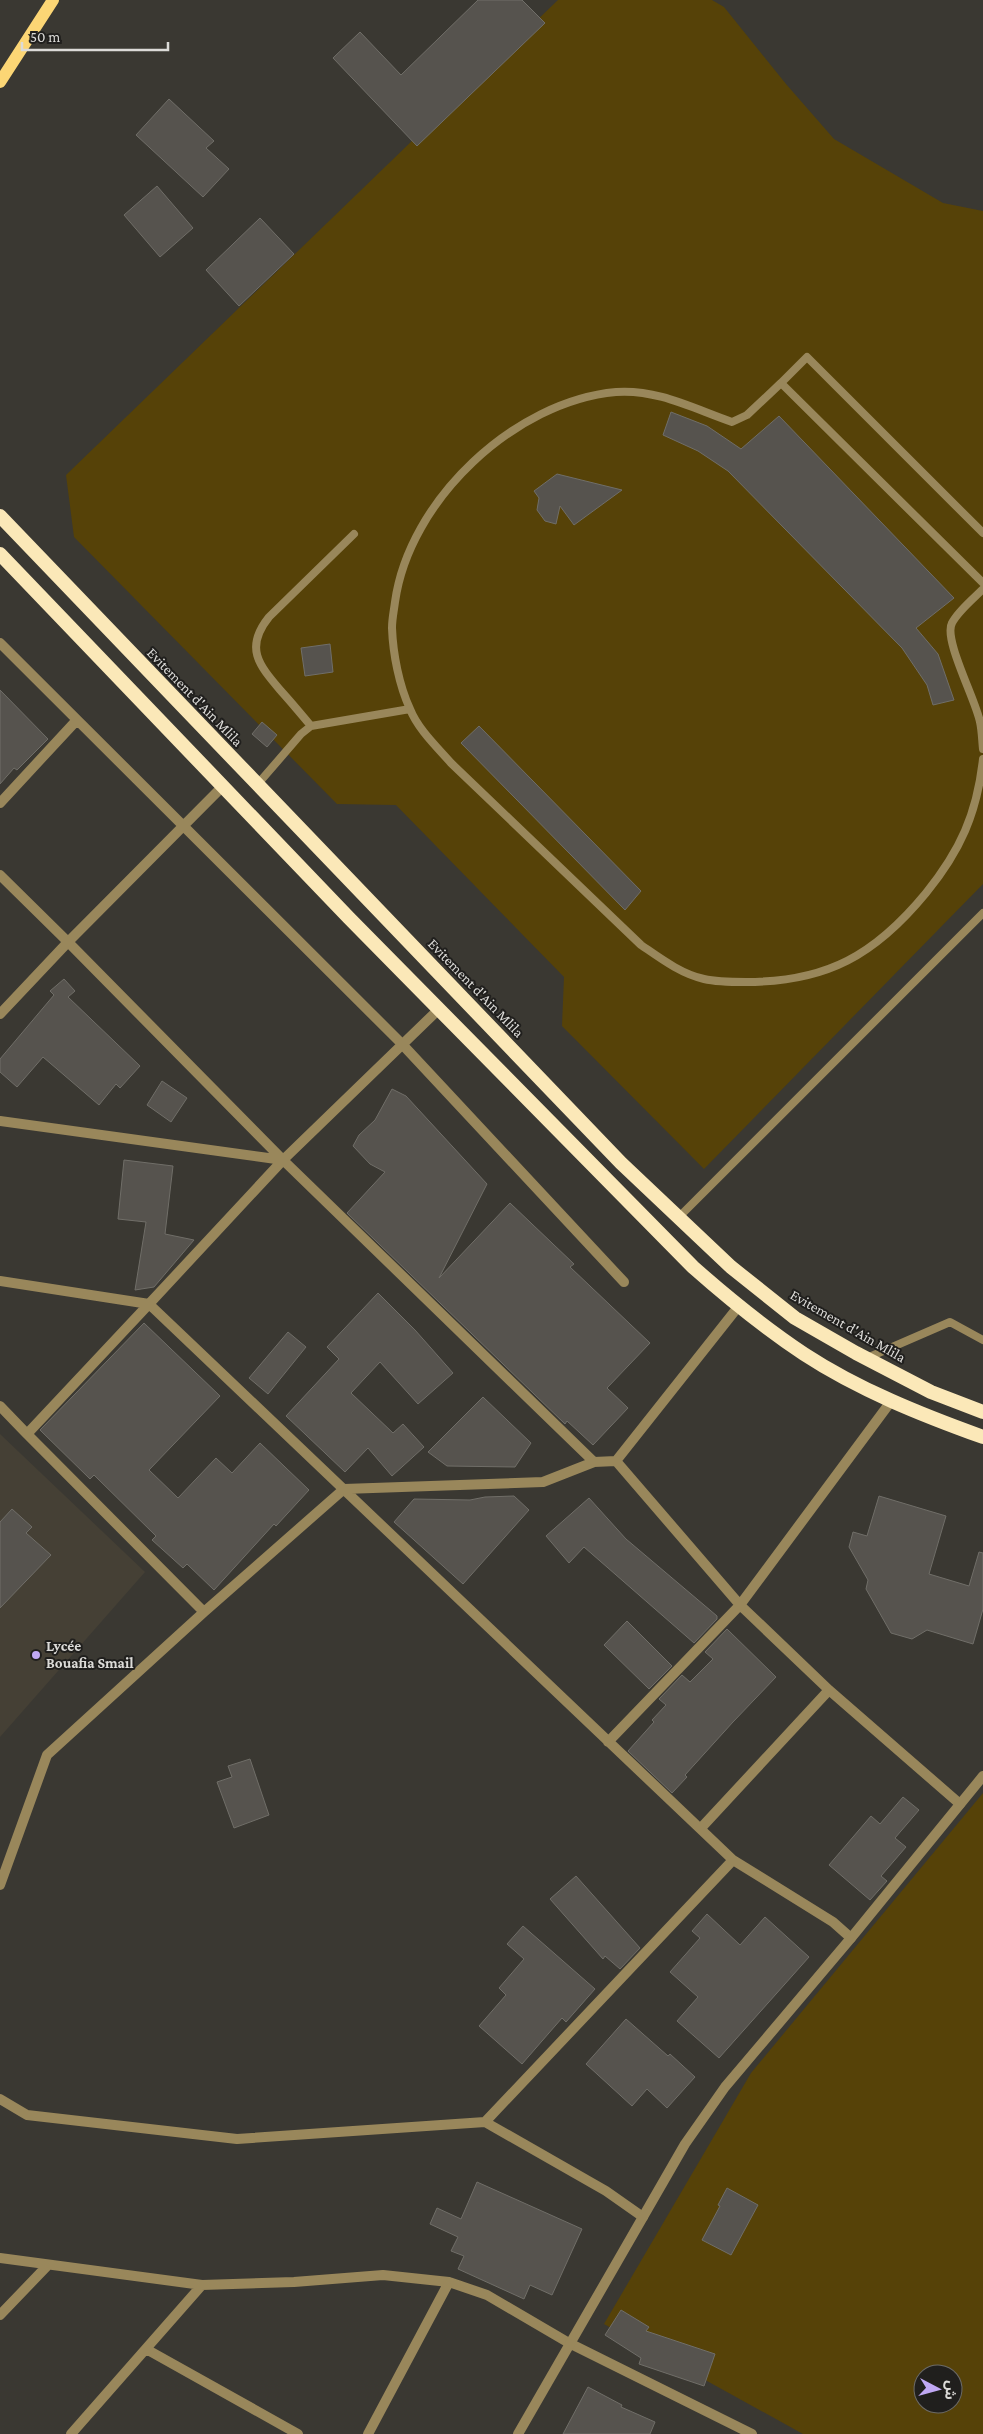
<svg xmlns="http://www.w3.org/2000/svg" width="983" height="2434" font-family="'Crimson Pro','Noto Sans Arabic',serif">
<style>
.built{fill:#454035}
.green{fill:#564208;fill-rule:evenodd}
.building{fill:#56534e;stroke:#706e68}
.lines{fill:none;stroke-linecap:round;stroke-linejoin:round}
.service{stroke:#99875b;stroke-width:8}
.minor{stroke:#99875b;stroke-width:10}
.tertiary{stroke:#99875b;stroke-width:10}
.primary{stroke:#fcd675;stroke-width:12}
.trunk{stroke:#fbe8b8;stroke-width:14}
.poi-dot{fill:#c0a8f3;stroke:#201f1d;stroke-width:2}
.labels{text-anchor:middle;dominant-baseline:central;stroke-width:4;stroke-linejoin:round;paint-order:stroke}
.street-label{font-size:15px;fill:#dcdbd8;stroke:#201f1d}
.poi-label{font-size:15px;font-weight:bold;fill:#dcdbd8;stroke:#201f1d;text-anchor:start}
</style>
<rect width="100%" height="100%" fill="#3a3832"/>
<!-- built -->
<path class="built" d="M0,1434L145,1572L0,1737Z"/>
<!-- green -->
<path class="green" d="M558,0H712L724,7L786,84L834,139L943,203L983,211V884L704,1169L562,1026L564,977L396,805L337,804L74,537L66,475Z
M983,1793V2434H803L604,2324L751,2073ZM923,2374H953V2404H923Z"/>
<!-- building -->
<path class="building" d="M478,0H522L545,23L417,146L333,58L360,32L401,75Z
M169,99L214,141L206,148L229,169L203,197L136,135Z
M157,186L193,228L160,257L124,215Z
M260,218L294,254L239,306L206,270Z
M671,412L707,426L741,449L779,416L954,598L916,628L938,654L954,700L933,705L927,685L902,648L728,471L698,451L663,435Z
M557,474L622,490L574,525L560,506L556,524L545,521L537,510L539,498L534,491Z
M330,644L333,672L305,676L301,648Z
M0,690L48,739L17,770L14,768L0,784Z
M262,722L277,735L267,747L252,734Z
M479,726L641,891L625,910L461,743Z
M64,979L75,991L68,997L140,1066L120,1088L116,1084L99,1105L43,1057L17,1087L0,1072V1059L54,995L50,991Z
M162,1081L187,1098L171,1122L147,1105Z
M392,1089L406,1096L487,1184L439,1278L510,1203L574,1264L570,1267L650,1343L607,1388L628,1408L593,1445L567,1421L565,1424L347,1213L385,1172L370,1164L353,1146L359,1135L375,1120Z
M124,1160L173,1166L165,1234L194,1240L154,1287L135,1290L146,1222L118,1219Z
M378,1293L415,1330L453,1373L418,1404L380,1362L351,1393L393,1433L403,1424L424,1447L392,1476L368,1448L345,1472L286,1416L339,1359L327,1347Z
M144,1323L220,1396L149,1470L178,1498L216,1458L232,1473L260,1443L309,1490L276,1526L274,1524L214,1590L187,1564L183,1568L152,1540L156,1536L94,1475L90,1479L40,1430Z
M288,1332L306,1347L268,1394L249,1378Z
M483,1397L531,1443L515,1467L447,1466L428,1452Z
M514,1496L529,1510L463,1584L394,1522L414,1499L470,1500L485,1497Z
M879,1496L946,1516L929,1574L969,1586L979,1552L983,1553V1609L973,1644L927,1630L912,1639L891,1633L866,1589L868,1580L849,1547L853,1532L867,1536Z
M589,1498L626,1539L717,1616V1619L694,1643L584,1547L569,1563L546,1536Z
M12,1509L32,1527L26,1533L51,1555L0,1608V1522Z
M627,1621L672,1666L649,1689L604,1645Z
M727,1629L776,1677L733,1722L685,1775L687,1777L672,1793L628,1751L654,1722L652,1720L666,1705L659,1699L682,1675L690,1682L713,1659L705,1652Z
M250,1759L269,1815L234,1828L217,1782L232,1777L228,1766Z
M903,1797L919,1810L895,1838L906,1847L881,1876L887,1881L870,1900L829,1865L871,1816L880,1824Z
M576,1876L640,1948L620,1969L605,1956L603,1959L550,1899Z
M707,1914L740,1945L765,1917L809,1957L719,2058L677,2021L698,1997L670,1972L700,1938L692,1931Z
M523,1926L595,1989L566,2022L562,2018L522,2064L479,2026L506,1995L499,1988L524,1959L507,1944Z
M626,2019L668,2056L670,2054L695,2077L667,2108L647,2089L632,2106L586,2064Z
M477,2182L582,2229L552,2295L530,2285L524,2299L458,2269L464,2256L451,2251L458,2237L430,2224L437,2208L461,2219Z
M727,2188L758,2205L731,2255L702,2240L720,2206L718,2205Z
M621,2310L649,2327L646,2331L715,2354L704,2386L639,2364L641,2358L605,2335Z
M588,2387L622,2405L621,2407L655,2422L650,2434H563Z"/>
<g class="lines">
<!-- service -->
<path class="service" d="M781,383L807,357L983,533
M983,583L781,383L747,415L732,422C694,409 658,389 616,392C515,401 409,500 395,602C394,610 392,619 392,628C393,654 399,685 410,709C418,729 436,746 451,763L641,945C660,958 681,974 704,979C717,982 732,982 746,982C827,982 875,955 926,893C960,851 977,814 983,759
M983,589C973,599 958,611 952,623C943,639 976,700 980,722C982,731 982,740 983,749
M311,726C301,714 291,702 281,691C259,665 244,648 269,617L354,534
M257,785L301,734L311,726L410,709
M679,1217L983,913
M867,1358L950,1322L983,1340"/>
<!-- minor -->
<path class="minor" d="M0,643L401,1043L624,1282
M0,803L76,721
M0,875L68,942L223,786
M439,1009L283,1160L594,1462
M0,1014L68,942L283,1160
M0,1121L283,1160
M283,1160L149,1304L733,1860L833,1922L851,1938
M0,1281L149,1304L27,1434L204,1612
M0,1406L27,1434
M616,1461L740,1605L829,1690L960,1804
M608,1742L740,1605L892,1400
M701,1828L829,1690
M0,1885L47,1755L204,1612L344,1489L543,1482L594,1462L616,1461L738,1307
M0,2099L27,2115L237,2139L485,2122
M643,2217L606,2191L485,2122L733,1860
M0,2258L202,2285L294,2282L383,2275L449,2282L487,2295L569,2343L752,2434
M0,2315L48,2265
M146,2349L298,2434
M71,2434L202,2285
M368,2434L449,2282"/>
<!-- tertiary -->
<path class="tertiary" d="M518,2434L685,2144L725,2087L851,1938L983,1776"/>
<!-- primary -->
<path class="primary" d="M0,82L53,0"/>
<!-- trunk -->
<path class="trunk" d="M0,516L621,1163L731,1267L795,1318L856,1353L931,1392L983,1412
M0,554L349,918L693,1267C728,1298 765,1328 804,1354C859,1390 922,1415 983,1437"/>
</g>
<!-- markers -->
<circle class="poi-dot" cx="36" cy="1655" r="5"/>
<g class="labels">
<!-- street labels -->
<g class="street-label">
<text transform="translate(195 697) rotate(46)">Evitement d'Ain Mlila</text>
<text transform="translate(476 988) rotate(46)">Evitement d'Ain Mlila</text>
<text transform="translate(848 1326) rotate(30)">Evitement d'Ain Mlila</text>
</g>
<!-- poi labels -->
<g class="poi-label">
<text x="46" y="1646">Lycée<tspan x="46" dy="17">Bouafia Smail</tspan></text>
</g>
</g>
<!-- north arrow -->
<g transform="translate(938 2389) rotate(96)"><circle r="24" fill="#201f1d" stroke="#6b6a68"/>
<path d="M0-4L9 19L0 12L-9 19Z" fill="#c0a8f3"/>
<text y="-8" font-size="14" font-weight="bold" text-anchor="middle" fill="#dcdbd8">ش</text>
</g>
<!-- scale -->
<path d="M22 42v8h146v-8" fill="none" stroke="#dcdbd8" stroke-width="2.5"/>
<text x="30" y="42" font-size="15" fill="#dcdbd8" stroke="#201f1d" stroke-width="4" paint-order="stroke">50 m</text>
</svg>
